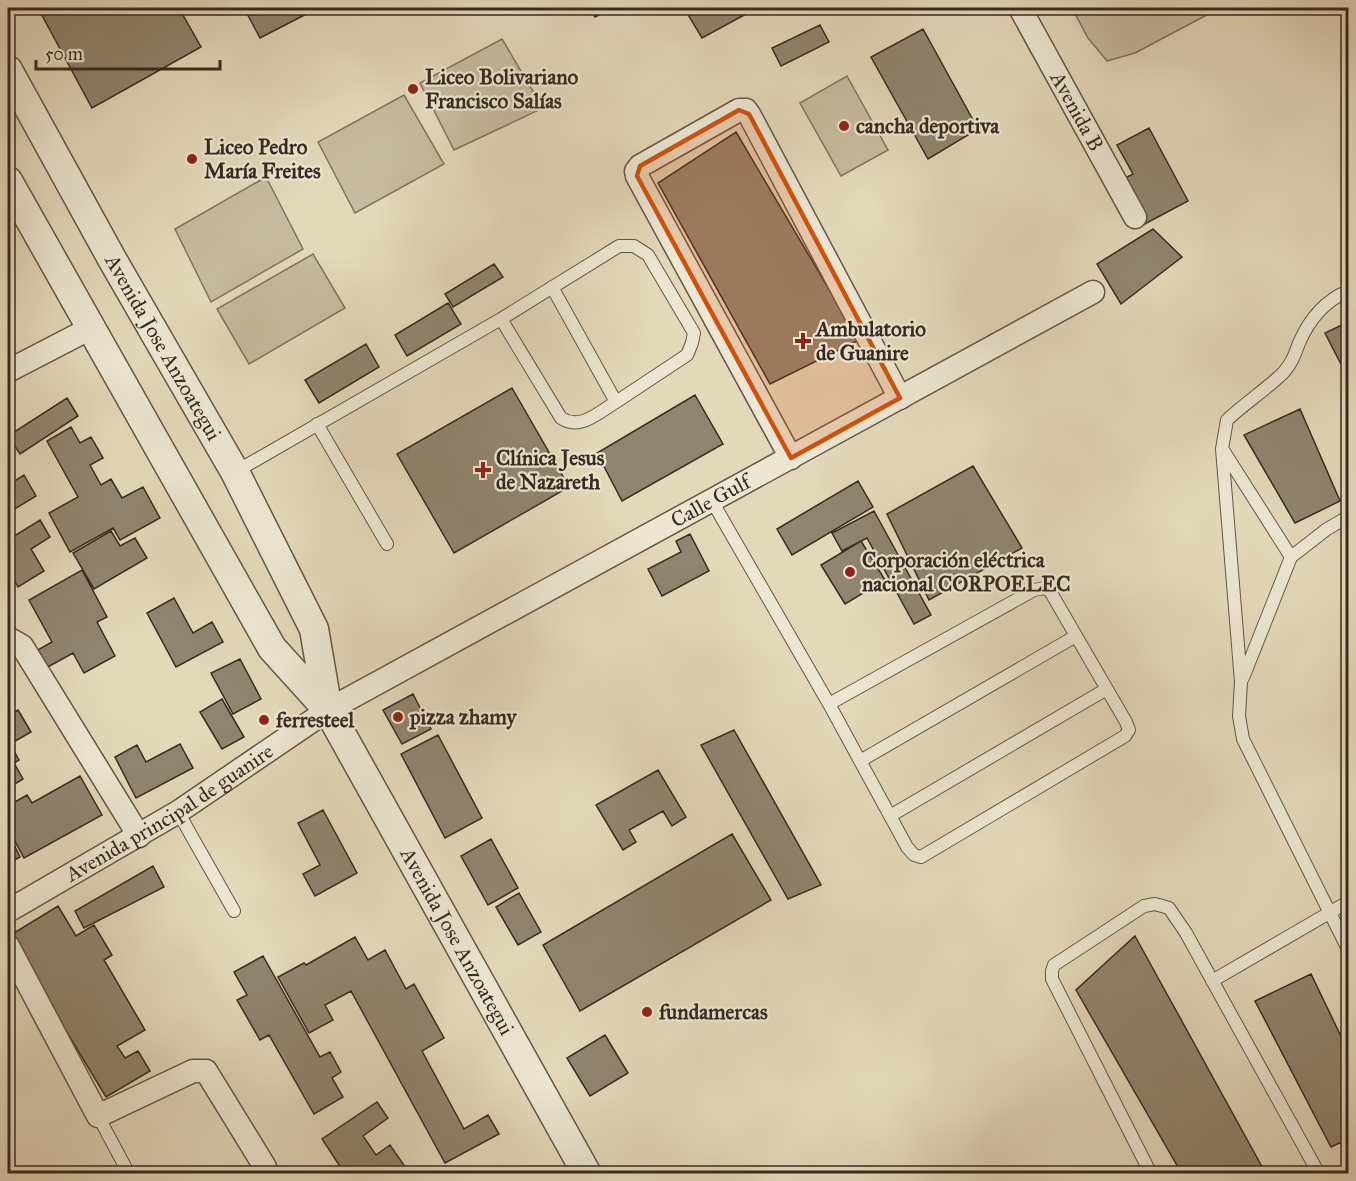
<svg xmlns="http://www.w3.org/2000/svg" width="1356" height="1181" font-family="'IM FELL Great Primer',serif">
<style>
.green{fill:#c7baa0;stroke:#807260;stroke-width:1.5}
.building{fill:#918470;stroke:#382a20;stroke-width:1.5}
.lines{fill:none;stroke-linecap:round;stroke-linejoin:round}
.service-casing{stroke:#635646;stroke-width:14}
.minor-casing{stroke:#635646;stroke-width:25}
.tertiary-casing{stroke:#635646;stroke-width:31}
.service{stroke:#ede6d2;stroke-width:12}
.minor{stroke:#ede6d2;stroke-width:22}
.tertiary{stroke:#ede6d2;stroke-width:28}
.marked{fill:#ce520f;fill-opacity:0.2;stroke:#ce520f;stroke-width:4.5;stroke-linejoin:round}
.poi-dot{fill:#8f2418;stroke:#ede6d2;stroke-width:2}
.labels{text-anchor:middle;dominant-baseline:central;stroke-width:4.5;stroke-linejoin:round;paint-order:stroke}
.poi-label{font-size:21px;font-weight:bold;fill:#382a20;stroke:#ede6d2;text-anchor:start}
.street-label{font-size:21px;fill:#382a20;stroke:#ede6d2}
</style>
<rect width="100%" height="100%" fill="#e4d8ba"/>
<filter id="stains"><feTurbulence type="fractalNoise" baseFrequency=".00333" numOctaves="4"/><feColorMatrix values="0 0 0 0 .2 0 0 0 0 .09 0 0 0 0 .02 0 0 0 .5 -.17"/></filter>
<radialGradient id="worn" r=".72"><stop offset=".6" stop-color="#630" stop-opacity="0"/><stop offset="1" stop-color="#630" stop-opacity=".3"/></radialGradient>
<!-- green -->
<path class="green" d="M1072,8H1220L1135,53L1107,61L1088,38Z
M502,39L543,108L454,150L420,83Z
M847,76L888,150L841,176L800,103Z
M404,95L444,164L355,213L318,142Z
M266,177L303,249L211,302L175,229Z
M313,254L345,308L249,364L217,309Z"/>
<!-- building -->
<path class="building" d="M38,8H179L201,47L92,108Z
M244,8H318L260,38Z
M590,8H612L595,17Z
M684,8H757L702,38Z
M820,25L829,42L781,66L772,48Z
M923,29L978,129L928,159L871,57Z
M1149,128L1188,201L1143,225L1119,181L1133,174L1117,145Z
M736,132L859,340L770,384L658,183Z
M1153,229L1182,257L1121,304L1097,264Z
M494,264L503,277L453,307L445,294Z
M448,303L461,324L407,356L395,335Z
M1348,322V378L1325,333Z
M366,344L379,367L319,403L305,380Z
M512,388L569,487L454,553L397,454Z
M695,395L723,444L622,501L597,453Z
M67,398L78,416L20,454L8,436Z
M1300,409L1340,501L1295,523L1244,435Z
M71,427L80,443L91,437L103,458L90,465L101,485L111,479L122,498L143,487L160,518L120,540L113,528L70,552L49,513L78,497L47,441Z
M973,466L1022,548L929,600L887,514Z
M24,475L36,496L8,513V485Z
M858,481L873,507L792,555L777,529Z
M874,511L931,615L914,624L867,538L842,551L832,533Z
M40,520L50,537L31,549L44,571L18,587L8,569V540Z
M111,531L120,546L135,538L147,558L94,589L73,553Z
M690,534L709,571L662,596L648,569L681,552L676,541Z
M861,541L885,580L845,604L821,565Z
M82,570L107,617L97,622L115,656L84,673L73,653L46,668L36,651L52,642L29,600Z
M174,598L193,633L212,622L223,642L176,667L147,613Z
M240,659L261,699L233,714L211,673Z
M413,694L431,729L402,744L383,710Z
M222,699L244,737L222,749L200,712Z
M18,710L31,732L10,744L19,760L14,763L23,779L8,788L10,791L8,792V716Z
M734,730L821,885L788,899L701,745Z
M438,735L482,818L445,838L401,754Z
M180,744L193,768L136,798L115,757L137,745L146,762Z
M658,770L686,817L672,826L663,811L629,830L636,842L623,850L596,805Z
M80,776L102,815L24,858L8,828V806L27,795L32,803Z
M323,810L357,873L315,896L303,874L320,865L298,823Z
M8,832L20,857L8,864Z
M732,834L771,900L580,1011L543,945Z
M491,839L518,888L488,905L461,856Z
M153,866L164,887L84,928L75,911Z
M519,893L541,932L518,945L496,907Z
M58,906L76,936L94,925L112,955L104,960L145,1030L117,1046L125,1058L138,1051L150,1071L106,1097L9,936Z
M1135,936L1266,1174H1182L1076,990Z
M355,937L368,960L385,950L406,989L414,984L444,1038L422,1051L464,1129L488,1115L499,1134L445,1163L351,991L325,1005L333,1020L309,1033L278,977L304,963L306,965Z
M263,956L320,1057L330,1052L341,1072L332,1078L343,1097L314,1114L269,1035L260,1040L237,1000L247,995L234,972Z
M1311,974L1348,1051V1139L1331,1147L1255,1001Z
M605,1035L628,1073L590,1096L567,1058Z
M377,1102L388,1118L363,1136L376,1155L390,1145L410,1174H345L322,1139Z"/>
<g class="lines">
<defs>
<path id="service" d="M1348,291C1324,301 1309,320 1299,343C1295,354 1292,363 1284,372C1267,389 1245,403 1227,420L1222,449L1241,682L1239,716L1243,739L1348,949
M501,319L561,418C580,431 599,412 616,402
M317,424L387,544
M1223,450L1291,557
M235,472L501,319L619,246H634L648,255L694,333L692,343L687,355L616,402L552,287
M712,501L829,704L907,847L914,855L921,857L1125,736L1129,730L1126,722L1050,591L1044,588L1034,590L829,704
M1243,678L1291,557L1327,529L1348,517
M860,761L1076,636
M178,812L234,911
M890,816L1105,690
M1212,981L1348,902
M98,1116L129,1174
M1151,1174L1052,979V971L1054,965L1144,906L1155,904L1169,908L1186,933L1319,1174"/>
<g id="minor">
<path id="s1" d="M1020,8L1135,217"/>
<path d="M8,371L91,328"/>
<path d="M791,458L637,176L636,171L640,166L739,110H746L749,114L900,398"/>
<path d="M8,638L22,646L139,836"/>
<path id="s2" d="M8,911L178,812L328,710L1093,292"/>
<path d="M8,946L98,1116L193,1071H206L265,1167"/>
</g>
<g id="tertiary">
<path id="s3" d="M8,70L112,259L235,472L314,629L328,710"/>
<path id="s4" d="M8,181L272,648L328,710L587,1174"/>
</g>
</defs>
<!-- service casing -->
<use href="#service" class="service-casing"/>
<!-- minor casing -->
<use href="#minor" class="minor-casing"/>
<!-- tertiary casing -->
<use href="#tertiary" class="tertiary-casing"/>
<!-- service -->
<use href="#service" class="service"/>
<!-- minor -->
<use href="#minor" class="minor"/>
<!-- tertiary -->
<use href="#tertiary" class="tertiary"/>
</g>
<!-- marked area -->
<path class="marked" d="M739,110L749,114L900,398L791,458L637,176L640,166Z"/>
<!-- markers -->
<g class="poi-dot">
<circle cx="413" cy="89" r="6"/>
<circle cx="844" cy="126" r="6"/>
<circle cx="192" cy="159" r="6"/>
<path d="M800 332h6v6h6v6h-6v6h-6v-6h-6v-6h6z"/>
<path d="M480 461h6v6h6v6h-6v6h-6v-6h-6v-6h6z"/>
<circle cx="850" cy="572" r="6"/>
<circle cx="398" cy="717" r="6"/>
<circle cx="264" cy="720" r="6"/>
<circle cx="647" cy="1012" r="6"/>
</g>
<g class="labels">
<!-- poi labels -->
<g class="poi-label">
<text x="425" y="77">Liceo Bolivariano<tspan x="425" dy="24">Francisco Salías</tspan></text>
<text x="856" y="126">cancha deportiva</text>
<text x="204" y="147">Liceo Pedro<tspan x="204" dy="24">María Freites</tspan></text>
<text x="816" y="329">Ambulatorio<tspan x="816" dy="24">de Guanire</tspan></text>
<text x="496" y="458">Clínica Jesus<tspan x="496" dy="24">de Nazareth</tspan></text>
<text x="862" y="560">Corporación eléctrica<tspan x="862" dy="24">nacional CORPOELEC</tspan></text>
<text x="410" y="717">pizza zhamy</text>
<text x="276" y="720">ferresteel</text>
<text x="659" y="1012">fundamercas</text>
</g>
<!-- street labels -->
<g class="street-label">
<text stroke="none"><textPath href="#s1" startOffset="118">Avenida B</textPath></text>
<text stroke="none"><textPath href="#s3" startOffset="318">Avenida Jose Anzoategui</textPath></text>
<text stroke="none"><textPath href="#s2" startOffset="814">Calle Gulf</textPath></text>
<text stroke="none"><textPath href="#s2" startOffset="189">Avenida principal de guanire</textPath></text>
<text stroke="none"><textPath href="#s4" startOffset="885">Avenida Jose Anzoategui</textPath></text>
</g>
</g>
<!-- margin -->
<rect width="1356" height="1181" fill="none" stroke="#e4d8ba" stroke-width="30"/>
<rect x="9" y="9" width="1338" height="1163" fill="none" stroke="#382a20" stroke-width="3"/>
<rect x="15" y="15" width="1326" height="1151" fill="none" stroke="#382a20" stroke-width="1.5"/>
<!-- scale -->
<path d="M36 60v9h184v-9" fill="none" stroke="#382a20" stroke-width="3"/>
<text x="45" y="60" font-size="18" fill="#382a20" stroke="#ede6d2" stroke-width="4.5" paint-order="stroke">50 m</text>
<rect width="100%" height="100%" filter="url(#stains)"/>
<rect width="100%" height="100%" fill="url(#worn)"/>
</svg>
